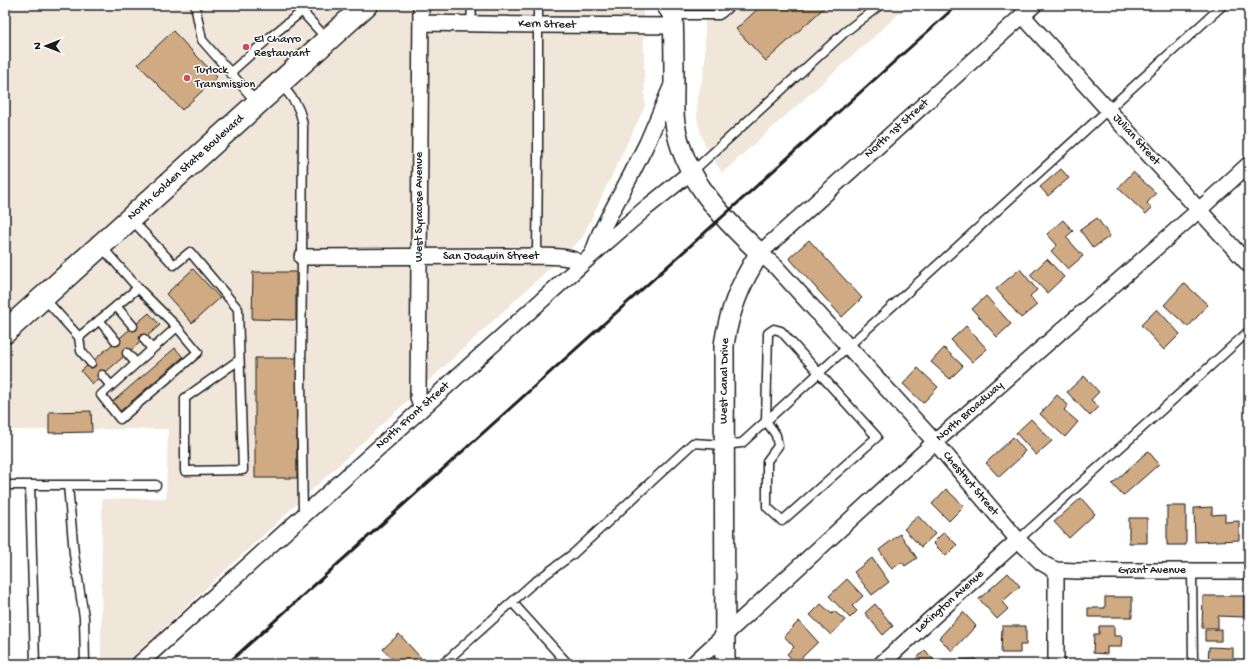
<svg xmlns="http://www.w3.org/2000/svg" width="1254" height="669" font-family="'Gochi Hand',sans-serif">
<style>
.built{fill:#f1e6da}
.building{fill:#d0aa82;stroke:#1c1c1c}
.lines{fill:none;stroke-linecap:round;stroke-linejoin:round}
.service-casing{stroke:#1c1c1c;stroke-width:11}
.minor-casing{stroke:#1c1c1c;stroke-width:18}
.tertiary-casing{stroke:#1c1c1c;stroke-width:22}
.secondary-casing{stroke:#1c1c1c;stroke-width:25}
.service{stroke:#fff;stroke-width:8}
.minor{stroke:#fff;stroke-width:15}
.tertiary{stroke:#fff;stroke-width:19}
.secondary{stroke:#fff;stroke-width:22}
.rail{stroke:#1c1c1c;stroke-width:3}
.poi-dot{fill:#d1495b;stroke:#fff;stroke-width:1.5}
.labels{text-anchor:middle;dominant-baseline:central;stroke-width:3;stroke-linejoin:round;paint-order:stroke}
.street-label{font-size:12px;fill:#1c1c1c;stroke:#fff}
.poi-label{font-size:12px;fill:#1c1c1c;stroke:#fff;text-anchor:start}
</style>
<rect width="100%" height="100%" fill="#fff"/>
<filter id="ink" filterUnits="userSpaceOnUse"><feTurbulence type="fractalNoise" baseFrequency=".025" numOctaves="2"/><feDisplacementMap in="SourceGraphic" scale="8" xChannelSelector="R" yChannelSelector="G"/><feConvolveMatrix kernelMatrix="1 2 1 2 8 2 1 2 1" color-interpolation-filters="sRGB"/></filter>
<g filter="url(#ink)">
<!-- built -->
<path class="built" d="M5,5H91L169,11V5H643L645,106L582,238L125,664H101L102,499L166,498L168,429L5,430Z
M705,5H909L722,173L705,145L701,135L697,117V99L703,76L705,60Z"/>
<!-- building -->
<path class="building" d="M762,5H827L766,61L736,29Z
M173,31L217,77L182,110L138,64Z
M1061,169L1069,178L1048,196L1040,187Z
M1133,172L1156,193L1147,203L1152,208L1146,214L1118,188Z
M1097,218L1110,236L1093,248L1080,230Z
M1063,220L1073,231L1066,237L1083,256L1068,269L1051,251L1057,245L1047,234Z
M809,240L862,298L842,317L789,258Z
M1047,259L1064,277L1047,293L1030,275Z
M193,269L220,298L192,323L166,294Z
M1020,269L1037,290L1030,296L1037,305L1021,318L996,289Z
M253,272H296V320L252,319Z
M1184,283L1208,305L1188,327L1164,305Z
M986,296L1011,324L997,337L972,309Z
M1157,309L1180,334L1164,350L1141,325Z
M149,313L160,325L92,384L81,371Z
M966,326L987,349L972,362L951,340Z
M175,348L183,357L118,413L110,404Z
M944,348L963,366L950,379L931,362Z
M255,358H297V478H255Z
M918,368L938,387L923,403L903,384Z
M1084,376L1099,392L1091,400L1099,407L1090,416L1067,392Z
M1057,395L1068,405L1064,410L1078,422L1065,437L1040,414Z
M91,411L92,432L49,433V412Z
M1031,419L1052,441L1036,455L1016,433Z
M1013,437L1025,451L1020,456L1021,457L999,477L986,463Z
M1148,451L1159,464L1123,496L1112,484Z
M946,489L964,506L949,521L932,504Z
M1081,498L1095,514L1069,538L1054,522Z
M1167,506H1186V545H1167Z
M1212,507V515L1225,514V522L1239,521V540L1195,542L1194,508Z
M918,516L935,534L921,547L904,529Z
M1129,518H1147V543H1129Z
M944,532L957,545L946,556L933,543Z
M900,534L917,558L905,566L902,562L892,569L879,550Z
M872,558L889,582L872,595L854,572Z
M1008,573L1020,586L1002,602L1008,609L997,619L979,599Z
M847,579L863,596L852,606L857,611L850,618L829,596Z
M1203,596H1244V617L1218,616V628H1202Z
M1105,597H1132V617H1088V608H1105Z
M821,604L832,614L834,611L845,620L831,635L810,615Z
M875,604L893,626L883,635L865,613Z
M963,612L976,626L952,651L939,638Z
M799,621L818,642L796,663L787,654L794,647L784,636Z
M1002,626H1026V645H1020V653H1001Z
M1099,626H1114V636H1122L1121,647H1107V654L1093,653L1094,634H1099Z
M1221,629V641H1205V630Z
M399,634L421,658L415,664H397L383,649Z
M1209,647L1233,648V663L1208,662Z
M925,650L937,664H911Z
M976,659V664H960V660Z
M1125,659V664H1096V660Z"/>
<g class="lines">
<defs>
<path id="service" d="M195,5L202,40L257,103
M304,5L306,16L327,39
M673,15H719L722,13L731,5
M471,24L472,5
M230,73L269,38L305,9
M281,84C293,99 301,107 303,127L301,382L303,516
M692,172L845,32L880,5
M131,219L174,265L190,252L238,309L243,470L185,471V398L239,360
M537,256L538,156V5
M138,288L177,327
M44,298L79,337L138,288L101,246
M116,306L133,326
M99,320L116,341
M177,327L198,352L120,419L101,395Z
M774,329L781,331L877,437L782,521L767,507V461L778,446L776,435L766,421L768,333Z
M79,337L81,351L91,363
M144,339L152,349
M127,353L136,363
M102,375L111,386
M5,485H156
M30,485L35,664
M68,485L74,554L84,617L85,664
M1018,540L1249,331
M1192,571L1193,664
M512,602L568,664
M443,664L531,585L573,554L693,443L724,445L742,443L1223,5"/>
<path id="minor" d="M421,5L418,397L420,404L422,408
M1034,5L760,253L776,267L935,442L1018,540L1042,563L1049,567L1056,570L1076,571H1249
M1022,15L1249,265
M421,23L538,25L674,26
M592,255L600,233L631,175L647,143L672,85
M302,257L537,256C552,257 569,255 582,264
M139,664L592,255L646,208L691,172
M693,664L935,442L1199,210L1249,164
M881,664L1018,540
M1056,664V570"/>
<path id="tertiary" d="M666,5L673,15C674,39 674,62 674,86C674,98 673,111 675,123C683,177 721,217 760,253C741,281 729,311 724,345L725,664"/>
<path id="secondary" d="M5,332L366,5"/>
</defs>
<!-- service casing -->
<use href="#service" class="service-casing"/>
<!-- minor casing -->
<use href="#minor" class="minor-casing"/>
<!-- tertiary casing -->
<use href="#tertiary" class="tertiary-casing"/>
<!-- secondary casing -->
<use href="#secondary" class="secondary-casing"/>
<!-- service -->
<use href="#service" class="service"/>
<!-- minor -->
<use href="#minor" class="minor"/>
<!-- tertiary -->
<use href="#tertiary" class="tertiary"/>
<!-- secondary -->
<use href="#secondary" class="secondary"/>
<!-- rail -->
<path class="rail" d="M227,664L957,5"/>
</g>
</g>
<!-- markers -->
<g class="poi-dot">
<circle cx="246" cy="47" r="4"/>
<circle cx="187" cy="78" r="4"/>
</g>
<g class="labels">
<!-- street labels -->
<g class="street-label">
<text transform="translate(547 25) rotate(1)">Kern Street</text>
<text transform="translate(897 129) rotate(-42)">North 1st Street</text>
<text transform="translate(1136 140) rotate(48)">Julian Street</text>
<text transform="translate(186 168) rotate(-42)">North Golden State Boulevard</text>
<text transform="translate(420 207) rotate(-90)">West Syracuse Avenue</text>
<text x="491" y="257">San Joaquin Street</text>
<text transform="translate(725 381) rotate(-89)">West Canal Drive</text>
<text transform="translate(970 412) rotate(-41)">North Broadway</text>
<text transform="translate(413 416) rotate(-42)">North Front Street</text>
<text transform="translate(970 484) rotate(50)">Chestnut Street</text>
<text x="1152" y="571">Grant Avenue</text>
<text transform="translate(950 602) rotate(-42)">Lexington Avenue</text>
</g>
<!-- poi labels -->
<g class="poi-label">
<text x="254" y="40">El Charro<tspan x="254" dy="14">Restaurant</tspan></text>
<text x="195" y="71">Turlock<tspan x="195" dy="14">Transmission</tspan></text>
</g>
</g>
<!-- margin -->
<rect width="1254" height="669" fill="none" stroke="#fff" stroke-width="20"/>
<rect x="10" y="10" width="1234" height="649" fill="none" stroke="#1c1c1c" stroke-width="1.5" filter="url(#ink)"/>
<!-- north arrow -->
<g transform="translate(46 46) rotate(270)" stroke="#ffffff" stroke-width="3" paint-order="stroke">
<path d="M0-3L7 15L0 10L-7 15Z" fill="#1c1c1c"/>
<text y="-6" font-size="11" font-weight="bold" text-anchor="middle" fill="#1c1c1c">N</text>
</g>
</svg>
